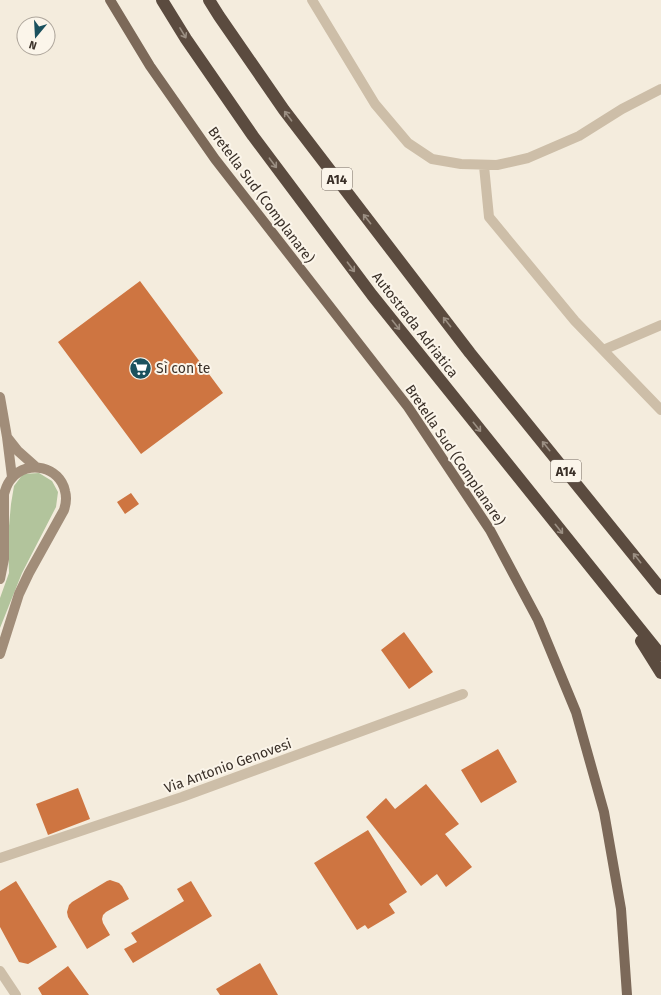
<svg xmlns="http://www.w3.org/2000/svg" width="661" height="995" font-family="'Fira Sans',sans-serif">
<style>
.green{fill:#b2c49c}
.building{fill:#ce7541}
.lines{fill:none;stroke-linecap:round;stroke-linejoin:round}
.street{stroke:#cdbea8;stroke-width:10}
.secondary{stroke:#a18d79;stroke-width:10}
.primary{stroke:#7c6959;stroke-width:10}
.highway{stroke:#5b4b3f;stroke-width:12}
.oneway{stroke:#9b8f83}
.labels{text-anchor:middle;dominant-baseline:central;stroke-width:4;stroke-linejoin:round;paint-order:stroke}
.shield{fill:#fbf5ea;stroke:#746b62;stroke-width:1}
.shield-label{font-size:13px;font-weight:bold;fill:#3a3028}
.street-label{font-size:14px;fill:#3a3028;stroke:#fbf5ea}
.poi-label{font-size:14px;fill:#3a3028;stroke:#fbf5ea;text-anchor:start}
</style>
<rect width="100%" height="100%" fill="#f4ecdd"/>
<!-- green -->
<path class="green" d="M39,473L52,481L58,492L56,507L22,573L0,628V598L9,573L8,537L11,504L14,486L23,474Z"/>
<!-- building -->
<path class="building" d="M140,281L223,393L141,454L58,342Z
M131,493L139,504L125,514L117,502Z
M404,632L433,672L409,689L381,650Z
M498,749L517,782L481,803L461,770Z
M426,784L459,824L445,834L472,867L446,887L437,874L421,886L366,817L386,798L395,809Z
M78,788L90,819L48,835L36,804Z
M368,830L407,892L389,904L395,913L368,929L365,925L357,930L314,863Z
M110,880L119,883L122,886L129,899L106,912L103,915L102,919L103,923L110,935L87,949L68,917L67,912L69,905L72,902L107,881Z
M16,881L57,947L28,964L19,962L0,927V891Z
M191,881L212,916L133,963L124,949L137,942L131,933L184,901L177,889Z
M260,963L278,995H220L216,989Z
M68,966L89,995H42L38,988Z"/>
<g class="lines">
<!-- street -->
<path class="street" d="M312,0L375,104L408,143L432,159L461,164L497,165L528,158L579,136L622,109L661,89
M484,166L489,217L575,321L661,410
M603,350L661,325
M0,858L182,797L463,694
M0,971L16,995"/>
<!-- secondary -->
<path class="secondary" d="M0,397L7,437L12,477
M7,437L18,451L36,467
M0,579L4,559V494C6,488 7,483 12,478C28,459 60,467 65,491C67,498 66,504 64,510L29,573L19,594L0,654"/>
<!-- primary -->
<path class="primary" d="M110,0L150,66L215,159L408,407L490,530L538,620L576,712L604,812L621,909L627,995"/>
<!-- highway -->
<path class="highway" d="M162,0L186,39L253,136L372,295L661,655
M209,0L219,16L284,110L470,353L661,589
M641,641L661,673"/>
</g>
<!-- one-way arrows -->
<defs><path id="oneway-shaft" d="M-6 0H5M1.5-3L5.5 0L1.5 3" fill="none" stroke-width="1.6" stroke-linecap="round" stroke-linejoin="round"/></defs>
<g class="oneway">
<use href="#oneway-shaft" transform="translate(183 33) rotate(59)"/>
<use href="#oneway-shaft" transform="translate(288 116) rotate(-127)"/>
<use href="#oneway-shaft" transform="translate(273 163) rotate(53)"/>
<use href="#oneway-shaft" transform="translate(367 219) rotate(-128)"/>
<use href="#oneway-shaft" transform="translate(351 267) rotate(53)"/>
<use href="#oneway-shaft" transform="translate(447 322) rotate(-128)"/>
<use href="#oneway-shaft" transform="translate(396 325) rotate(51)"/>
<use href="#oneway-shaft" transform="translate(477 427) rotate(51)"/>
<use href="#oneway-shaft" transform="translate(546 446) rotate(-129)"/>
<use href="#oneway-shaft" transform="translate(559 529) rotate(51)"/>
<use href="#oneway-shaft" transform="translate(637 558) rotate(-129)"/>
</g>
<!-- icons -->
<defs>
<symbol id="supermarket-disc" viewBox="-11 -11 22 22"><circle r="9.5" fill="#1b515e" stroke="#fbf5ea"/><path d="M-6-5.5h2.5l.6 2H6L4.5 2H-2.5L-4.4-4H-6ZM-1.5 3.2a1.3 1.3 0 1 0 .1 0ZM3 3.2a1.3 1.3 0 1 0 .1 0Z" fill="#fff"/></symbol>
</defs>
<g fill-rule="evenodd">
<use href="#supermarket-disc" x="128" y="356" width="25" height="25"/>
</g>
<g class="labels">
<!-- shield labels -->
<g class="shield">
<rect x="322" y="168" width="30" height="22" rx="3"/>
<rect x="551" y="460" width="30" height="22" rx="3"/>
</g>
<g class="shield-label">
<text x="337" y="179">A14</text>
<text x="566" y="471">A14</text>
</g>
<!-- street labels -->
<g class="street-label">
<text transform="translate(261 195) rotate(53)">Bretella Sud (Complanare)</text>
<text transform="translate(415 325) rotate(52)">Autostrada Adriatica</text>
<text transform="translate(455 455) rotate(56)">Bretella Sud (Complanare)</text>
<text transform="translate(228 766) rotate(-20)">Via Antonio Genovesi</text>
</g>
<!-- poi labels -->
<g class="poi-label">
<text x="156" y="368">Sì con te</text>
</g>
</g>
<!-- north arrow -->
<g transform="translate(36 36) rotate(198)"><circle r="19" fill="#fbf5ea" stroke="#aea69c"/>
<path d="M0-3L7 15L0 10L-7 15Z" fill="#1b515e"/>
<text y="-6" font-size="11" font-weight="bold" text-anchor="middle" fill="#3a3028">N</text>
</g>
</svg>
